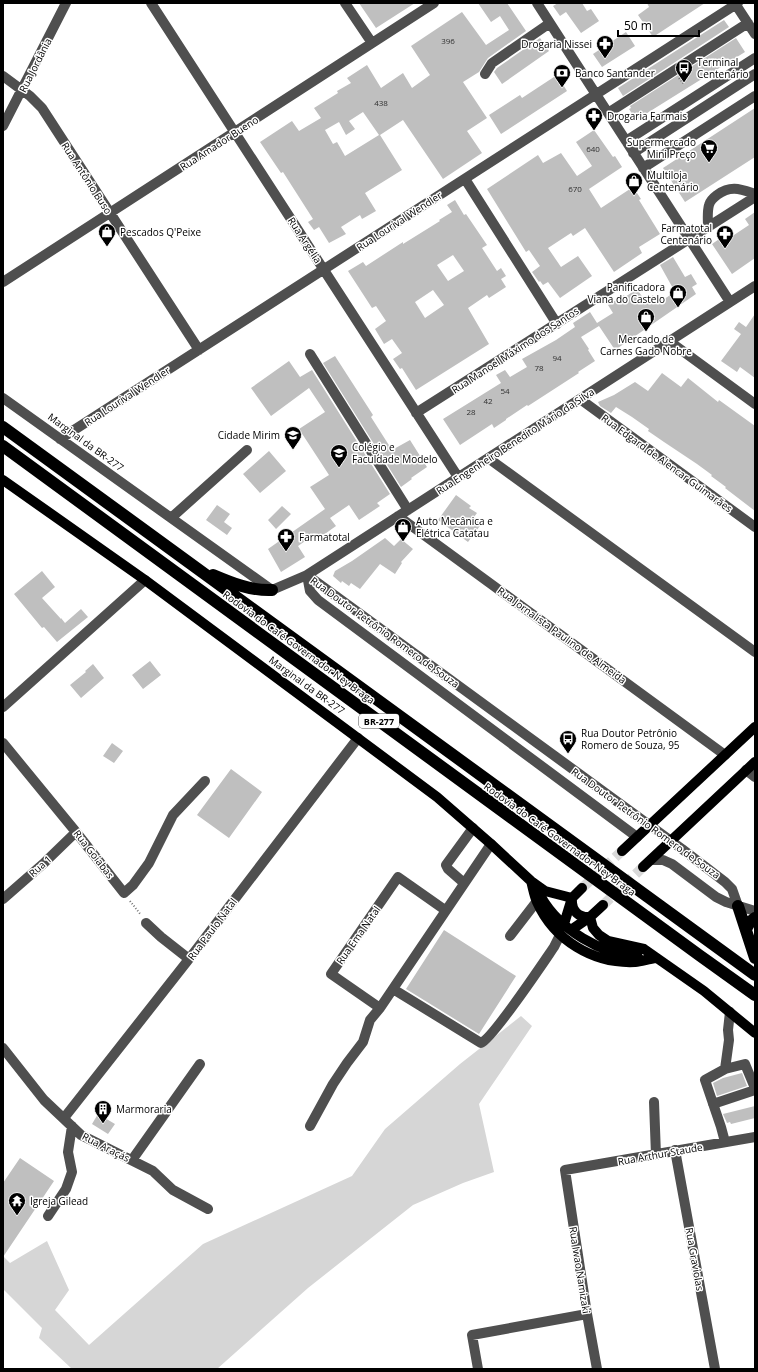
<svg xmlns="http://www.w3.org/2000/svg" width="758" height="1372" font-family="'Open Sans',sans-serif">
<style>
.green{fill:#d6d6d6}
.building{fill:#bfbfbf;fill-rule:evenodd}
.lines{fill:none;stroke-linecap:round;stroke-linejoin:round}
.major-tunnel{stroke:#d9d9d9;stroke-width:10;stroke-dasharray:10 5;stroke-linecap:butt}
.path{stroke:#717171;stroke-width:2;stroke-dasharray:1 2;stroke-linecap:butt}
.minor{stroke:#4f4f4f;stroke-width:10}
.major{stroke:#000;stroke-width:10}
.highway{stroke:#000;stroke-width:12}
.labels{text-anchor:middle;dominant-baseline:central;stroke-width:3;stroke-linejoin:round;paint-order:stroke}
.number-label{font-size:8px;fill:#303030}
.shield{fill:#fff;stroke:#4c4c4c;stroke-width:1}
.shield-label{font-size:9px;font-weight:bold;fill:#000}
.poi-label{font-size:10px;fill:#000;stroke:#fff;text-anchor:start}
.street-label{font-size:10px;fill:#000;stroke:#fff}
</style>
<rect width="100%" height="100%" fill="#fff"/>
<!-- green -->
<path class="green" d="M521,1016L532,1026L479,1104L494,1172L463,1183L413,1205L308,1288L217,1369H72L39,1338L42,1328L3,1289V1256L10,1263L47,1241L69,1290L55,1310L89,1345L203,1244L352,1176L385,1129L460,1064Z"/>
<!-- building -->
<path class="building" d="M359,3H415L376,28Z
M478,3H507L526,31L488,58L479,72L463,82L487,118L467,131L482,153L443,179L403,120L380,135L402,170L365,193L376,211L362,219L360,215L341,227L346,234L329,243L319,227L314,230L308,222L313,219L283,172L281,173L260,142L292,121L299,131L321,118L314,108L338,93L337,91L351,83L347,78L367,65L381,88L403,73L412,88L430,75L411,46L462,12L486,45L509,30L500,16L491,22ZM363,112L379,135L345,156L337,142L333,144L325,130L339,122L346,135L355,129L349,121Z
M558,3H582L587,11L591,9L599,21L581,33L566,12L560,16L553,6Z
M647,3H705L653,37L638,15L649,7Z
M724,20L729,27L623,96L618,88Z
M626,32L635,46L602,67L593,54Z
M540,38L549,51L502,84L494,72L497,68Z
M736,38L745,52L636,120L629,109L631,108L630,106Z
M557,75L567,91L501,134L489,115L520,95L522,98Z
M755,108V157L685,202L663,168Z
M594,130L613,157L615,156L622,167L589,189L601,208L633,187L641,199L639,200L660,234L639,247L642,253L614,272L585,228L573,236L571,233L548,248L561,267L578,256L592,276L560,298L548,282L543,285L540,281L539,282L532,272L540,266L529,250L526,252L487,189L538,155L543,163L561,153L577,176L592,166L576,142Z
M455,200L464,215L466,214L487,245L482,248L497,271L501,268L506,276L501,279L506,287L489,298L487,295L468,308L489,344L416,390L402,368L400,369L393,359L402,353L392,339L384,344L375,329L386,321L376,306L372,308L348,271L363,262L366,266L403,242V244L440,221L439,220L452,212L447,205ZM453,255L464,271L448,281L437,265ZM433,290L444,305L425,318L415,302Z
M755,212V258L732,274L712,244L728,233L731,237L749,225L745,219Z
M673,257L685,277L691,274L697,284L692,287L696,294L615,350L599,326L581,337L589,349L588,350L595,361L578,372L579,373L528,406L527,405L506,419V420L494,428L492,424L460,445L443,419L501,383L496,375L505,370L510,377L527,367L522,359L556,340L575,327L573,323L590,312L597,323L613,313L608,305L624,295L625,297L637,289L645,301L653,295L658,303L675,292L660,265Z
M755,314V378L740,367L737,372L721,361L741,334L734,329L739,322L746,327Z
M335,356L373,415L371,417L392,450L410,440L427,467L411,478L412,479L401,487L323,363Z
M289,361L300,377L312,370L390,494L377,503L380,506L359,520L349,505L330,518L336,526L315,541L311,537L298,546L305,557L281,572L268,549L325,509L310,487L329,475L299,429L325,412L309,388L271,416L251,388Z
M662,373L681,387L688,378L718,402L719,400L755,426V511L725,488L726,487L711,476L712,475L697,464L664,442L648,431L649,429L632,417L616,407L611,413L600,406L598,402L614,395L635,382L648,391Z
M269,451L286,471L260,493L243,474Z
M456,495L471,506L469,508L477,513L474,517L482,523L468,542L438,520Z
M217,505L230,514L224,522L232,528L227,535L206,520Z
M282,506L291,514L276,529L268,520Z
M385,538L394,546L401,539L413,549L401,562L402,563L395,574L380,564L360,589L351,583L349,586L342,581L341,583L333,576L335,571L352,561Z
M42,571L55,587L42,598L61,619V618L65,623L81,609L88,617L57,642L44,627L42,628L14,594Z
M150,661L161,675L143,689L132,675Z
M93,664L104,678L81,698L70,685L86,672L85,671Z
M112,743L123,751L114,763L103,756Z
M231,769L262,792L229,838L197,815Z
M444,930L516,976L479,1034L406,989Z
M742,1073L747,1086L717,1096L713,1083L723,1078Z
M755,1106V1118L731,1124L730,1122L727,1123L723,1114Z
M98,1114L115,1124L108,1134L92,1124Z
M20,1158L54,1181L3,1257V1183Z"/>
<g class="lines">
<!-- major-tunnel -->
<path class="major-tunnel" d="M582,888L622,851
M603,905L643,867"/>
<!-- path -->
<path class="path" d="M679,78L684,84
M130,901L141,915"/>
<!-- minor -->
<path class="minor" d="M151,3L458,477
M345,3L372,43
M537,3L730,302
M736,5L755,34
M485,74L492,63L550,23
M3,76L30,96L42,108L199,350
M608,113L748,23
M3,126L66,3
M626,141L755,58
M633,153L755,74
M643,168L755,96
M465,179L557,324
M708,227C708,220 707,212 709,205C710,201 713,198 717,195C731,185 740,189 755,194
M3,282L434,3
M669,341L755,404
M310,354L408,510
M3,398L272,590L307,575L755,286
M580,399L755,527
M416,413L755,197
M60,439L738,3
M488,458L755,652
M398,516L725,755
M171,518L247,450
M307,575L682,849L725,882L732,889L738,906
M307,575L310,591L318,600L637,837
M3,707L145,580
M3,743L76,832L124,893L133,885L149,863L173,815L205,781
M746,770L755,777
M651,860H663L672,864L716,897L726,902L755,911
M464,883L448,869L446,865L473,828
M3,899L43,864L76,832
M146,923L161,937L189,959
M510,936L537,901
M393,989L481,1043C493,1038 543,963 554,947L560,935
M380,1008L331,974L398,877L445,910
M3,1048L44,1100L81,1135L153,1171L173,1190L208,1209
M725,1069L729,1040L728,1030L730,1012
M654,1102L656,1155
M713,1104L755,1090
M64,1118L189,959L358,738
M310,1126L333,1084L347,1063L363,1042L370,1020L380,1008L491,844
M725,1142L721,1127L705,1080L725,1069L745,1064L755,1088
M675,1150L715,1369
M132,1160L200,1064
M48,1216L66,1189L72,1172L68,1152L72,1126
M478,1369L472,1335L587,1314
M597,1369L587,1314L565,1170C629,1159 692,1148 755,1137"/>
<!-- major -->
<path class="major" d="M3,480L145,580L437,797L491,844L531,881L545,891L572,898
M622,851L755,727
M643,867L755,762
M531,881C533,888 534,895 537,902C554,940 593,964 635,962C642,961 649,959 656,958
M541,897C560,930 601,954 638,957
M572,899C571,911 579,918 590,917
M590,917L593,928L599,935L608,941L644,949L704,991L755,1033
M564,924L572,898L582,888
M571,930L590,917L603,905"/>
<!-- highway -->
<path class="highway" d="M3,427L755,975
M3,446L699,955L755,995
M213,575C232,583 251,591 272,590
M738,906L755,958
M746,929L750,922L755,918"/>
</g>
<!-- icons -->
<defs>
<symbol id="pharmacy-pin" viewBox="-11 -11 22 30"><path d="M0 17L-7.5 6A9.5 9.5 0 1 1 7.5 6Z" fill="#000" stroke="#fff"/><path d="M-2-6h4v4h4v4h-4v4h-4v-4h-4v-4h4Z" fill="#fff"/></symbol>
<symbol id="bus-pin" viewBox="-11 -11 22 30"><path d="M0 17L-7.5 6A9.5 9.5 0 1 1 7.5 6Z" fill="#000" stroke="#fff"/><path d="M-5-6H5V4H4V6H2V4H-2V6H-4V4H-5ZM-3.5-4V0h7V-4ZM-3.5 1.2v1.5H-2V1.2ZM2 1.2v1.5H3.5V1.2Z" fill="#fff"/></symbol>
<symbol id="bank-pin" viewBox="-11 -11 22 30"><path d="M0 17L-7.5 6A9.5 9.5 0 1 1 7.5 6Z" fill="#000" stroke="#fff"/><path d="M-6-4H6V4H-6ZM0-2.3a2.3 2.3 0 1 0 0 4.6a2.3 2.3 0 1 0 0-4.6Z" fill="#fff"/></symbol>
<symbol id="supermarket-pin" viewBox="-11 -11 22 30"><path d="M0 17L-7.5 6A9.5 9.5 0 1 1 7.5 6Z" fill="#000" stroke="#fff"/><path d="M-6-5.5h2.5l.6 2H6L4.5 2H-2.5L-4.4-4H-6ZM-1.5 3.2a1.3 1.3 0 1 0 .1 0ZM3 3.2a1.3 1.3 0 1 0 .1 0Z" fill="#fff"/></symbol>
<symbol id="shop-pin" viewBox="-11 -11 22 30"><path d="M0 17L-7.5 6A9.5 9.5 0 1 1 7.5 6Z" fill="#000" stroke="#fff"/><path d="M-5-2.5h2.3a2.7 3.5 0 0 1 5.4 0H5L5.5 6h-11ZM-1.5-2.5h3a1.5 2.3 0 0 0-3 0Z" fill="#fff"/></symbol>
<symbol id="school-pin" viewBox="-11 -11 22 30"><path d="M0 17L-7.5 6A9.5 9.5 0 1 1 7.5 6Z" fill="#000" stroke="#fff"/><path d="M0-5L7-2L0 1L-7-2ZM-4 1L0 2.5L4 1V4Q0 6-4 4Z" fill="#fff"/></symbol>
<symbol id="building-pin" viewBox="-11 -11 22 30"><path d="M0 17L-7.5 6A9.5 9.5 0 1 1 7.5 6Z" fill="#000" stroke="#fff"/><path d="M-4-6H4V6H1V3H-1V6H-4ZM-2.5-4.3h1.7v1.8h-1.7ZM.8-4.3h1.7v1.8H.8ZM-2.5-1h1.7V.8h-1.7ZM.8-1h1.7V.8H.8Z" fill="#fff"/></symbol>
<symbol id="temple-pin" viewBox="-11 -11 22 30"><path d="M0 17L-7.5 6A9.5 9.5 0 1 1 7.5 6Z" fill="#000" stroke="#fff"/><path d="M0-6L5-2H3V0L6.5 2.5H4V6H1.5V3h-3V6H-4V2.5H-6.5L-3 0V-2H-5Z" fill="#fff"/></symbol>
</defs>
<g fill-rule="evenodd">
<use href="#pharmacy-pin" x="595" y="34" width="20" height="27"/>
<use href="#bus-pin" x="674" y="58" width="20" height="27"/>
<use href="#bank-pin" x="552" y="63" width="20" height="27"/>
<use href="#pharmacy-pin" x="584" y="106" width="20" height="27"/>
<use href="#supermarket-pin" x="699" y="138" width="20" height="27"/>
<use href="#shop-pin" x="624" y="171" width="20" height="27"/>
<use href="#shop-pin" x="97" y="222" width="20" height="27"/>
<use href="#pharmacy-pin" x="715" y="224" width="20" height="27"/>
<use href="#shop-pin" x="668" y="283" width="20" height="27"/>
<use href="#shop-pin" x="636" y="307" width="20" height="27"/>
<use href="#school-pin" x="283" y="425" width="20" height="27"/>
<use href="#school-pin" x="329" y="443" width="20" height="27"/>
<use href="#shop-pin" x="393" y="517" width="20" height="27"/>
<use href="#pharmacy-pin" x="276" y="527" width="20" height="27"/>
<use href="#bus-pin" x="558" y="729" width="20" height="27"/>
<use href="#building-pin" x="93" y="1099" width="20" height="27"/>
<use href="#temple-pin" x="7" y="1191" width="20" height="27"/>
</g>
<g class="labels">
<!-- number labels -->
<g class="number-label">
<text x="448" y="40">396</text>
<text x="381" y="102">438</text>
<text x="593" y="148">640</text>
<text x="575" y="188">670</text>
<text x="557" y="357">94</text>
<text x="539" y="367">78</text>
<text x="505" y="390">54</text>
<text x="488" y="400">42</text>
<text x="471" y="411">28</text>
</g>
<!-- shield labels -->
<rect class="shield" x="359" y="714" width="40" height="14" rx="3"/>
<g class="shield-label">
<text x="379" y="721">BR-277</text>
</g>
<!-- poi labels -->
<g class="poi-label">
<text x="592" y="44" text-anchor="end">Drogaria Nissei</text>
<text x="697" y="62">Terminal<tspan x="697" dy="12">Centenário</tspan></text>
<text x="575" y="73">Banco Santander</text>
<text x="607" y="116">Drogaria Farmais</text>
<text x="696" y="142" text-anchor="end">Supermercado<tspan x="696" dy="12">Mini Preço</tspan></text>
<text x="647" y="175">Multiloja<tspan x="647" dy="12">Centenário</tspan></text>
<text x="712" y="228" text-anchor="end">Farmatotal<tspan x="712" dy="12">Centenário</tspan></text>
<text x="120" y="232">Pescados Q'Peixe</text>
<text x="665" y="287" text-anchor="end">Panificadora<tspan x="665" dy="12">Viana do Castelo</tspan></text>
<text x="646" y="339" text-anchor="middle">Mercado de<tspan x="646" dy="12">Carnes Gado Nobre</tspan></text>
<text x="280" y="435" text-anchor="end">Cidade Mirim</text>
<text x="352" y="447">Colégio e<tspan x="352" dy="12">Faculdade Modelo</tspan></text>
<text x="416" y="521">Auto Mecânica e<tspan x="416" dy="12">Elétrica Catatau</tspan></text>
<text x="299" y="537">Farmatotal</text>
<text x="581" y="733">Rua Doutor Petrônio<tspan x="581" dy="12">Romero de Souza, 95</tspan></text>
<text x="116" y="1109">Marmoraria</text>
<text x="30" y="1201">Igreja Gilead</text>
</g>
<!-- street labels -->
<g class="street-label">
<text transform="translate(35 65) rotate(-63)">Rua Jordânia</text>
<text transform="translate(219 143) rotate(-33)">Rua Amador Bueno</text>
<text transform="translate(87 178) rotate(57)">Rua Antônio Buso</text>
<text transform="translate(399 221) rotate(-33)">Rua Lourival Wendler</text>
<text transform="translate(305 240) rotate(57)">Rua Argélia</text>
<text transform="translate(515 350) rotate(-33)">Rua Manoel Máximo dos Santos</text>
<text transform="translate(127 396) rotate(-33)">Rua Lourival Wendler</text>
<text transform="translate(515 441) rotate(-33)">Rua Engenheiro Benedito Mário da Silva</text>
<text transform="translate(86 442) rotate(36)">Marginal da BR-277</text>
<text transform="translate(667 463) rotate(36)">Rua Edgard de Alencar Guimarães</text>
<text transform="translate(385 632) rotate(36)">Rua Doutor Petrônio Romero de Souza</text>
<text transform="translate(562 635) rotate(36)">Rua Jornalista Paulino de Almeida</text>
<text transform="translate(299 647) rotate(36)">Rodovia do Café Governador Ney Braga</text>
<text transform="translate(307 685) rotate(36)">Marginal da BR-277</text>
<text transform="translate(646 823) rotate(36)">Rua Doutor Petrônio Romero de Souza</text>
<text transform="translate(560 839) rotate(36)">Rodovia do Café Governador Ney Braga</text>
<text transform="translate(94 854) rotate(52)">Rua Goiabas</text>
<text transform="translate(40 866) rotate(-42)">Rua 1</text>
<text transform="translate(212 929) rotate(-53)">Rua Paulo Natal</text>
<text transform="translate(358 935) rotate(-55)">Rua Ema Natal</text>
<text transform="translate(106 1147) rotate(27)">Rua Araçás</text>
<text transform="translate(660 1154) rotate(-10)">Rua Arthur Staude</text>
<text transform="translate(695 1259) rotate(80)">Rua Graviolas</text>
<text transform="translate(580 1270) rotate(81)">Rua Iwao Namizaki</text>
</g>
</g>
<!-- border -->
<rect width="758" height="1372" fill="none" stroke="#000000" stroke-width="8"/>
<!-- scale -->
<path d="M618 30v6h81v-6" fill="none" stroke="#000000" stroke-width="2"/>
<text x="624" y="30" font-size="12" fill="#000000" stroke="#ffffff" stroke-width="3" paint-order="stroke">50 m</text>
</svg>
